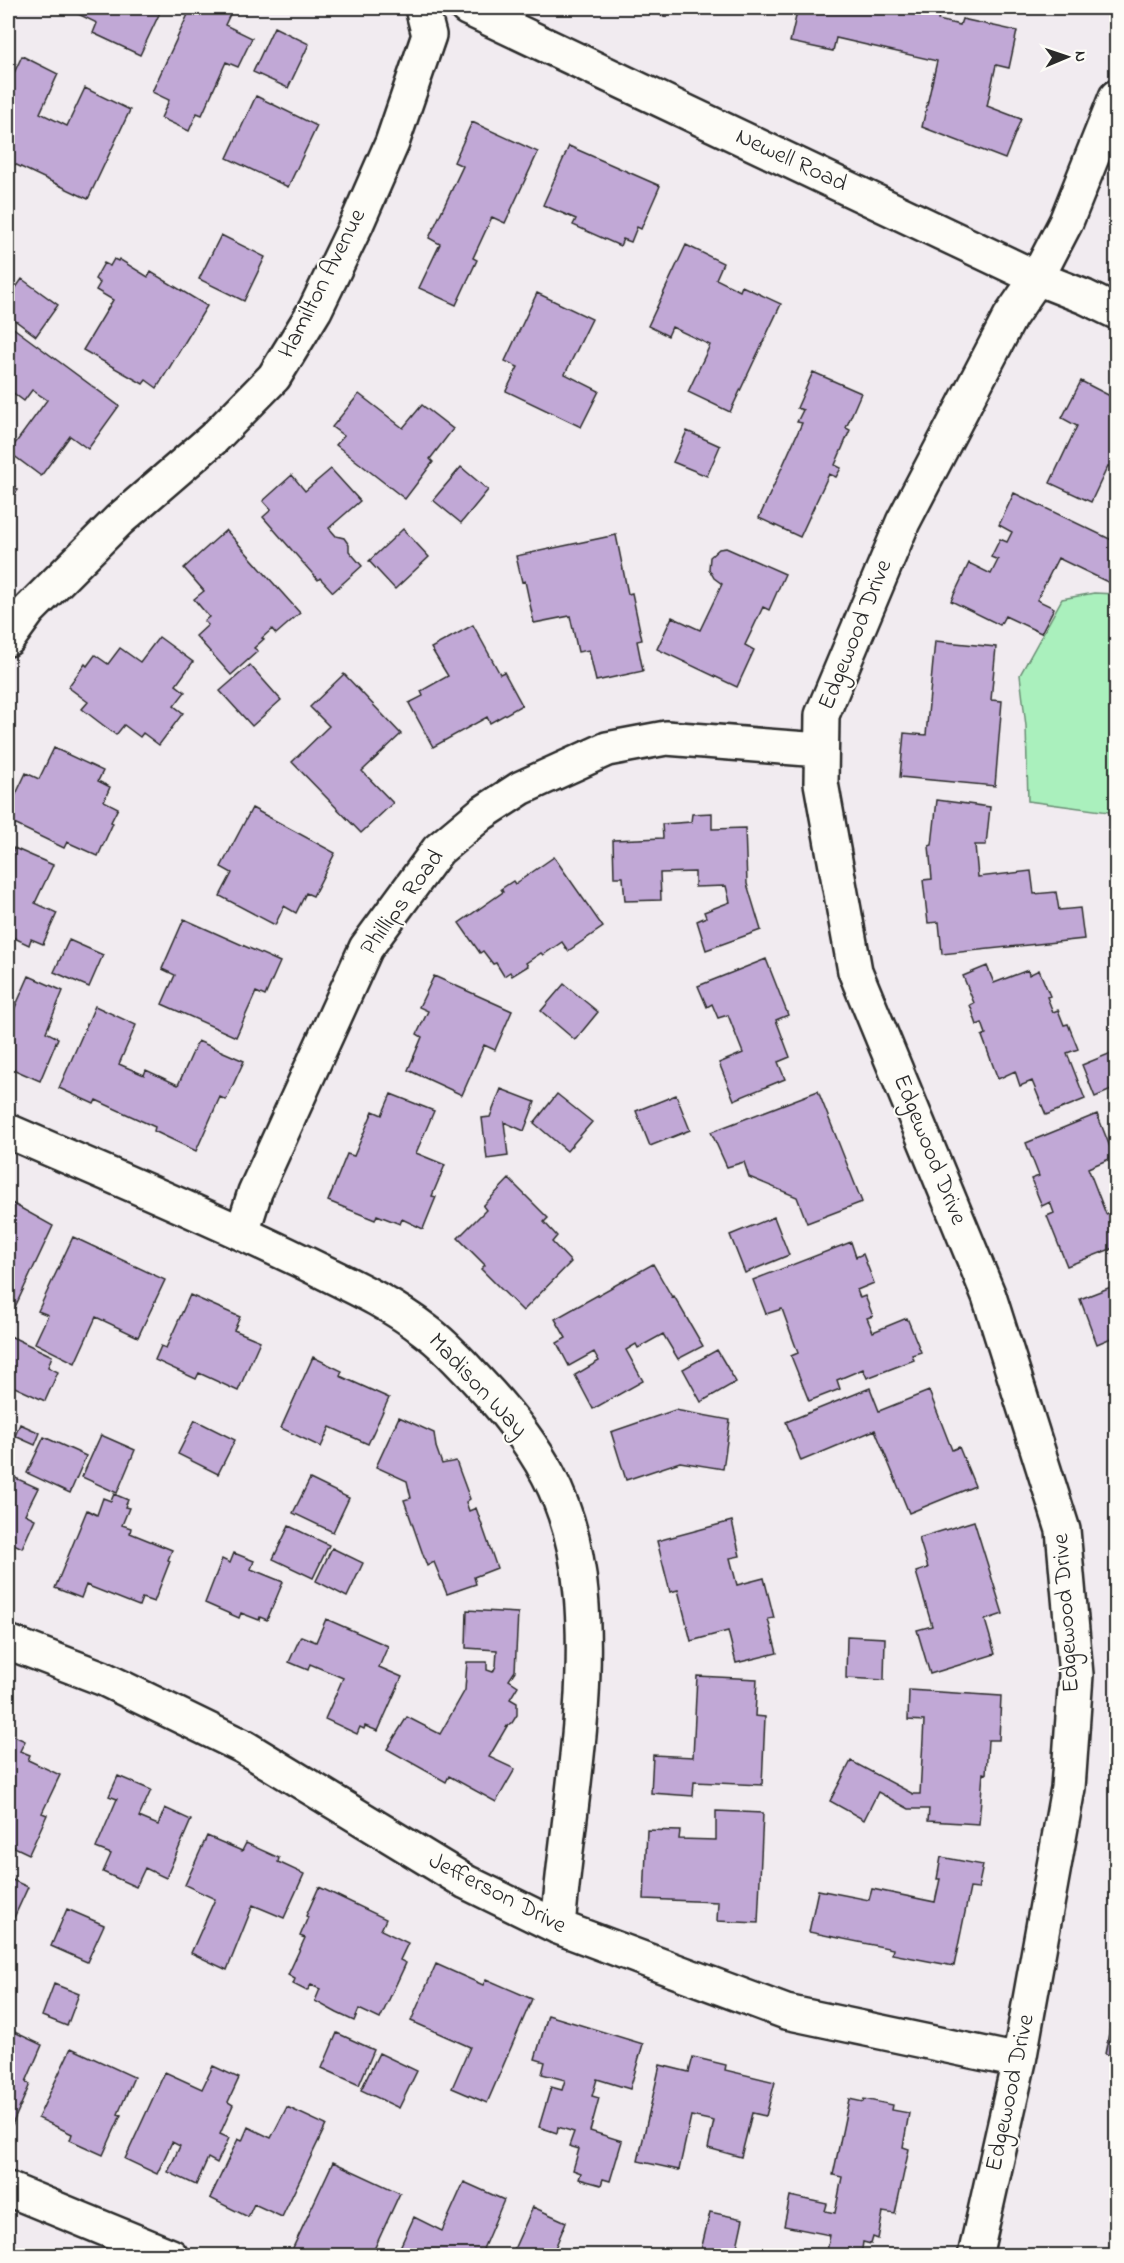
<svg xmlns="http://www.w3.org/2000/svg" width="1124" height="2263" font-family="'Indie Flower',sans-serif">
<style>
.green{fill:#aaf0bd;stroke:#6a8e74;stroke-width:1.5}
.building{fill:#c1a8d6;stroke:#2b2b2b;stroke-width:1.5}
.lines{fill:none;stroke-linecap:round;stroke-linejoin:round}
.minor-casing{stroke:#2b2b2b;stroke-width:38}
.tertiary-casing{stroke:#2b2b2b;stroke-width:38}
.minor{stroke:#fdfcf7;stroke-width:33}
.tertiary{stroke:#fdfcf7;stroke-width:33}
.labels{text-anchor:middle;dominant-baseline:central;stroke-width:4.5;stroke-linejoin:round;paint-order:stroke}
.street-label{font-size:24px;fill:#2b2b2b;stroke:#fdfcf7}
</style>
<rect width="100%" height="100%" fill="#f1ebf0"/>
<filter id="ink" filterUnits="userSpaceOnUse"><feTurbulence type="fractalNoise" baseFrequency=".0167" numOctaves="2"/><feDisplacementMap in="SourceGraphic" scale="12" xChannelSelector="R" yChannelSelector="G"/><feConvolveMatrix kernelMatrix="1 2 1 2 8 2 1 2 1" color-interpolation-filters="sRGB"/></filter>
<g filter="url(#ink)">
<!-- green -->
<path class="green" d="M1094,593L1116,594V813L1028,801L1026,726L1020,675L1062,599Z"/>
<!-- building -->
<path class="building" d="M79,8H162L140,55L93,33L97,23L76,13Z
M191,8H233L225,25L252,38L238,67L226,62L202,115L197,113L189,131L161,118L169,100L152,92Z
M639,8H670L667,17Z
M798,8H915L940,13L938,20L960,25L962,19L1017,31L1009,68L996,65L987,106L1021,119L1005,159L922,127L937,61L836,38L833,51L790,42Z
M970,8H1003L1001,14Z
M274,27L309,44L288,88L253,72Z
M22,56L58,74L40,113L67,126L85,88L130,110L88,199L8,161V74L12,77Z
M256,96L317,126L288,187L227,158Z
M472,122L538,152L505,223L492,217L473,258L477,260L456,305L419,288L440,244L429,238L463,166L454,162Z
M569,146L660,186L641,229L637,227L631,242L623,239L620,246L573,225L576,219L543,205Z
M221,235L265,257L244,301L199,279Z
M686,245L723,263L716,279L740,291L742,286L781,304L730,412L688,392L710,345L672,327L668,336L648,326Z
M114,259L118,261L119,259L148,277L151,272L207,306L157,388L146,380L143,384L83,350L113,300L96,290L100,283L95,279L104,263L110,266Z
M22,279L58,305L36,336L8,315V299Z
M537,293L592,319L565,374L599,391L581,427L506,391L518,367L505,361Z
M8,324L119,406L88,449L70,436L41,476L9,452L47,400L32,390L24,401L8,389Z
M813,372L861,393L846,428L850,430L835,465L841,468L836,477L829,474L800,537L759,518L802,423L797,422L803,410L797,408Z
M1081,381L1116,399V469L1108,466L1091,502L1050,483L1077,426L1062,418Z
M359,394L403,428L422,405L453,429L430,459L433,462L405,499L336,445L344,436L332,427Z
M687,431L720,446L707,476L673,462Z
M461,467L488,490L461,523L433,500Z
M331,469L360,501L329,528L336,536L344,538L349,545V551L362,566L333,592L320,578L318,580L263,517L271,510L263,501L292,475L305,491Z
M8,480L18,490L8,502Z
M1014,493L1116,542V586L1058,558L1037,600L1054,608L1041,633L1005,616L1000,625L951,601L969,563L991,574L998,560L991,557L1000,539L1007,542L1012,532L999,525Z
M403,529L429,557L395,589L369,561Z
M226,530L300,613L276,634L272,629L262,638L264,639L254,648L258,651L231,675L196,636L208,625L204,621L209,617L194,599L204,591L184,568Z
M616,535L628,594L632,593L642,640L637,641L643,671L596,681L589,650L578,652L570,616L534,623L525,581L522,582L516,556Z
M726,548L785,574L769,610L763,607L745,645L754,650L737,687L657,649L672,617L700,630L722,584L714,578L709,569L710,557L719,549Z
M473,625L500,674L504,672L522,705L490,723L487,717L433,747L409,703L423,696L421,691L448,676L431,648Z
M159,637L193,662L176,685L185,692L174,706L183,713L159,745L143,733L140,737L124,725L116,735L82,709L88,702L68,687L85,664L87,666L95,655L108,664L120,648L140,662Z
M935,641L996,647L991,700L1002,701L995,786L900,777L904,733L926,735Z
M250,665L281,700L252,726L220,691Z
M344,674L401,734L362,771L393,803L361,833L292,762L329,726L310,707Z
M54,748L103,771L98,781L110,787L104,801L118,808L111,822L113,823L98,856L67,842L64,848L8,821V811L26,773L39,779Z
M937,800L990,807L986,845H975L978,877L1031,871L1034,894L1056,892L1059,910L1080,908L1084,939L942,954L939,922L928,923L923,880L932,879L929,846L932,845Z
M252,808L335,853L313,896L306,893L296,913L284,906L275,925L220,896L232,873L221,867Z
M712,813V829L745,828L747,884L761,930L706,950L697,921L706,917L704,912L730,902L726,886L695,887V872L660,873L661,900L625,901L623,877H614L613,840L663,838L662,824L691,822L692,814Z
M14,848L53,865L35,903L57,913L43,944L31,939L29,945L8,935V862Z
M554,857L603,927L568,951L562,942L543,955L541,953L526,963L528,966L512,976L510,972L504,976L496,963L493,964L483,951L480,953L459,923L503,892L501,889L513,881L515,884Z
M184,919L280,962L265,996L256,992L236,1037L162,1004L175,975L162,969Z
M69,940L103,955L89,987L54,972Z
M766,959L788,1015L776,1020L790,1057L778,1062L785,1079L734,1100L719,1063L743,1053L728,1015L718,1018L712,1004L707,1007L698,986Z
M987,966L994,983L1028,970L1029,975L1039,970L1050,996L1047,997L1053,1012L1058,1010L1064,1025L1068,1024L1078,1049L1067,1053L1085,1099L1046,1115L1032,1081L1020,1086L1015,1071L998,1079L982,1036L986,1034L982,1023L977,1025L970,1005L974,1003L963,976Z
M29,976L63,991L46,1032L58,1038L40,1081L8,1067V1009L13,1012Z
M434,976L512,1011L495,1050L484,1045L462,1095L408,1070L422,1037L417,1034L428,1011L419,1007Z
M564,984L598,1012L575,1040L541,1011Z
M95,1006L136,1025L119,1064L144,1075L146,1070L178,1085L198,1041L244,1061L226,1100L220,1097L196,1151L154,1131L155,1127L96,1100L94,1104L59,1088Z
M1116,1051V1088L1095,1097L1082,1065Z
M501,1089L535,1102L524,1131L504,1122L508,1156L487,1159L482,1118L490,1117Z
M818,1091L862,1202L807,1223L797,1197L749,1177L744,1162L727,1167L711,1132Z
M391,1094L434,1111L416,1153L445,1165L432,1196L436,1197L423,1229L402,1219L400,1224L377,1215L375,1220L328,1201L347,1154L354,1156L373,1111L382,1115Z
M557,1094L592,1122L567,1151L534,1123Z
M676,1095L690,1130L650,1146L636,1111Z
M1097,1114L1114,1157L1088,1168L1106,1214L1116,1210V1247L1067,1266L1047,1216L1054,1213L1050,1202L1042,1206L1031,1179L1039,1176L1026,1143Z
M509,1179L548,1218L544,1222L557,1236L552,1242L571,1262L523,1311L481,1269L485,1265L458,1238L486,1210L483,1206Z
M8,1201L53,1226L8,1322Z
M774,1217L789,1255L745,1273L730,1235Z
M73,1237L165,1280L138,1337L96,1317L75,1363L35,1343L48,1315L38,1311Z
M851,1242L856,1257L863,1254L874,1283L857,1290L860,1298L865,1296L873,1316L867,1318L873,1332L907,1318L921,1352L912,1355L914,1360L867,1378L863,1369L837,1380L840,1389L809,1401L791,1356L798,1353L782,1309L766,1314L753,1280Z
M653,1264L672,1297L674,1296L703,1346L678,1359L663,1334L638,1348L636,1344L626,1350L643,1381L593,1409L575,1375L599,1361L594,1352L569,1366L557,1343L566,1338L555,1319Z
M1111,1287L1115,1296L1116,1295V1336L1097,1344L1080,1299Z
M190,1295L240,1317L234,1330L260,1341L238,1391L199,1373L196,1379L155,1360L161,1346L166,1348Z
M10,1336L52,1356L48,1367L58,1372L45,1401L8,1384V1341Z
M717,1350L736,1382L701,1402L683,1369Z
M313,1357L342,1371L340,1376L389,1398L368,1444L330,1427L321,1447L281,1428Z
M870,1388L879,1411L929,1391L952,1450L959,1447L975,1486L909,1513L875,1430L801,1461L786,1422Z
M675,1410L730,1420L723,1469L680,1462L626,1480L611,1432Z
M399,1417L434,1433L436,1447L442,1464L456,1461L470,1499L466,1502L469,1511L476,1508L497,1568L474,1577L476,1584L447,1594L434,1562L427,1566L404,1500L411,1498L407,1481L376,1467Z
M195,1420L235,1440L218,1474L178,1454Z
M20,1424L40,1433L35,1445L15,1436Z
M101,1435L135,1450L117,1493L82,1477Z
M44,1437L86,1456L70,1493L27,1473Z
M11,1476L38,1488L25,1514L35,1519L22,1548L12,1543L8,1553V1484Z
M310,1479L349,1498L333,1532L293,1513Z
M114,1494L128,1500L125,1507L129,1508L122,1525L131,1528L130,1533L172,1550L168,1560L170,1561L154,1602L142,1598L139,1606L86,1585L81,1598L55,1588L87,1510L97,1515L103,1498L111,1501Z
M732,1521L740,1556L730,1558L737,1585L764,1578L774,1618L768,1619L777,1653L736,1663L728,1631L691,1641L678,1590L670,1592L657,1541Z
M974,1521L1003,1614L985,1620L995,1654L930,1674L917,1630L932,1626L916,1572L928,1568L919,1538Z
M289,1526L329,1545L313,1578L273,1559Z
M332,1548L363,1563L347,1597L316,1581Z
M234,1553L254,1561L251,1569L283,1582L267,1620L260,1617L259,1620L241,1613L239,1618L205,1603L222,1559L230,1563Z
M467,1610L518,1613L515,1671L509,1680L518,1686L510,1699L517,1703V1715L512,1723L507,1726L489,1757L515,1769L496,1802L449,1776L446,1782L387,1749L407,1717L440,1734L465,1690L467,1662H487V1670L493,1672L496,1666L497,1650L466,1648Z
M326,1619L388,1646L379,1667L402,1677L378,1731L365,1726L364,1729L360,1727L357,1734L325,1719L343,1678L310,1664L308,1670L289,1662L301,1636L316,1642Z
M847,1636L885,1638L884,1680L846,1678Z
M697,1676L757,1679L755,1716L765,1717L762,1785L694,1782L693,1796L651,1793L653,1755L693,1757Z
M909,1690L1001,1696L999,1740H988L986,1774L983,1773L979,1824L928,1821L929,1809H909L878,1792L864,1820L830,1801L851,1761L913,1794H920L924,1721L908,1720Z
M8,1733L25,1741L20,1751L30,1755L28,1760L60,1775L42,1813L47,1815L29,1854L8,1844V1829L11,1821L8,1820Z
M118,1776L151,1790L139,1817L158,1825L165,1808L191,1820L166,1878L145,1868L136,1887L103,1872L111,1854L96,1848L117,1799L109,1796Z
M716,1811L763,1813L758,1923L717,1921L718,1902L644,1899L647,1830L680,1831L679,1839L716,1840Z
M207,1836L242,1851L246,1843L279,1858L278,1862L304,1874L284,1918L253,1905L227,1970L191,1953L215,1899L185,1885Z
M941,1857L983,1865L978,1889L970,1888L954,1966L892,1954L893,1949L809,1932L818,1890L869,1900L872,1889L935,1902L940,1879H937Z
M8,1878L28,1887L12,1922L8,1920Z
M319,1887L386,1919L381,1930L408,1943L400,1960L406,1963L380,2019L359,2009L354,2021L337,2013L315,2001L320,1989L311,1985L307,1991L293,1984L295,1979L288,1975L305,1938L300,1936L308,1917L306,1916Z
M67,1909L104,1925L87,1962L51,1946Z
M436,1964L483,1985L486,1979L532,1999L487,2103L452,2088L470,2047L411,2021Z
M54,1984L79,1994L67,2026L42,2016Z
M1116,1997V2056L1105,2054Z
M548,2015L643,2044L630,2089L597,2079L592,2096L599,2098L590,2131L622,2141L610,2181L603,2179L601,2185L579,2179L581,2173L573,2170L579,2149L569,2146L574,2132L558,2127L557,2133L539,2127L551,2087L562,2090L565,2080L542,2074L545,2062L535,2059Z
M8,2029L42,2045L26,2082L30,2084L12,2125L8,2123Z
M337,2033L374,2050L359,2085L322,2068Z
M71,2048L134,2077L118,2114L121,2115L103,2155L70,2140L72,2134L38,2118Z
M379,2053L417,2071L399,2108L361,2090Z
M693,2057L726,2065L725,2070L775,2082L766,2116L752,2113L741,2157L708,2148L714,2121L691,2116L679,2170L638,2161L660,2065L689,2072Z
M213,2066L239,2078L228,2102L233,2105L220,2134L229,2138L217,2163L208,2158L196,2185L168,2172L180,2146L172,2142L157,2174L125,2159L165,2072L202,2089Z
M849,2099L863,2102L864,2099L893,2105L892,2110L909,2113L903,2147L909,2149L895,2214L883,2212L878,2239L873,2237L871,2244L863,2242L861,2256H826L830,2235L784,2226L790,2196L827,2204L825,2211L835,2213L842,2177L833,2175Z
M287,2107L326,2125L282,2217L254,2204L248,2217L210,2198L238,2139L242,2141L248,2127L271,2138Z
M333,2162L400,2193L371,2256H304L292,2250Z
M464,2182L504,2200L483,2249L490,2252L488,2256H396L414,2217L442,2231Z
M533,2207L566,2222L553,2253L558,2256H511Z
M710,2212L743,2219L735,2256L701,2250Z"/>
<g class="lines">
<defs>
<path id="minor" d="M8,639L29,610L119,520L214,438L274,377L315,310L357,223L392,143L429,35L422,8
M8,1131C105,1173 204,1214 299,1260C343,1282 388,1301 426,1331C444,1344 460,1362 475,1378C537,1443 573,1500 581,1593C591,1702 567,1818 558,1927
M242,1233L255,1192L366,948L438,850L481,814L521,788L607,749L666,738L820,750
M8,1642L102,1678L244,1747L466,1882L558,1927L786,2012L1019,2061
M8,2189L171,2256
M975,2256L1019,2061L1068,1788L1076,1675L1063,1530L989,1296L855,971L821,783L822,715L903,522L1010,317L1037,278L1066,222L1116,97"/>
<path id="tertiary" d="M467,8L1037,278L1085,297L1116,312"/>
</defs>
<!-- minor casing -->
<use href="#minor" class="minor-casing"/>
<!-- tertiary casing -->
<use href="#tertiary" class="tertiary-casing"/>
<!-- minor -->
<use href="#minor" class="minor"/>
<!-- tertiary -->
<use href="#tertiary" class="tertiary"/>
</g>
</g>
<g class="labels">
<!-- street labels -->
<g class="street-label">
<text transform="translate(791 161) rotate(25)">Newell Road</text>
<text transform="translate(323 284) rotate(-63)">Hamilton Avenue</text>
<text transform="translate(856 635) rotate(-68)">Edgewood Drive</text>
<text transform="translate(403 903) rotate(-54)">Phillips Road</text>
<text transform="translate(929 1150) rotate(68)">Edgewood Drive</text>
<text transform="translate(477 1386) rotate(47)">Madison Way</text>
<text transform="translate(1067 1613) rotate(-94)">Edgewood Drive</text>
<text transform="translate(497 1894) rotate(27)">Jefferson Drive</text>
<text transform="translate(1011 2093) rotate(-78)">Edgewood Drive</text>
</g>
</g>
<!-- margin -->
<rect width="1124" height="2263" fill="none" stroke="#fdfcf7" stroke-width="30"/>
<rect x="15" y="15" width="1094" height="2233" fill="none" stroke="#2b2b2b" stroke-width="2" filter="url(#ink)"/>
<!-- north arrow -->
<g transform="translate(1067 57) rotate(88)" stroke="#fdfcf7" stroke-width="4.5" paint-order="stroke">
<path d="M0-4.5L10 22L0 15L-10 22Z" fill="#2b2b2b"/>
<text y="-9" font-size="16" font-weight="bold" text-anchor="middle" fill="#2b2b2b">N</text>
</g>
</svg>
